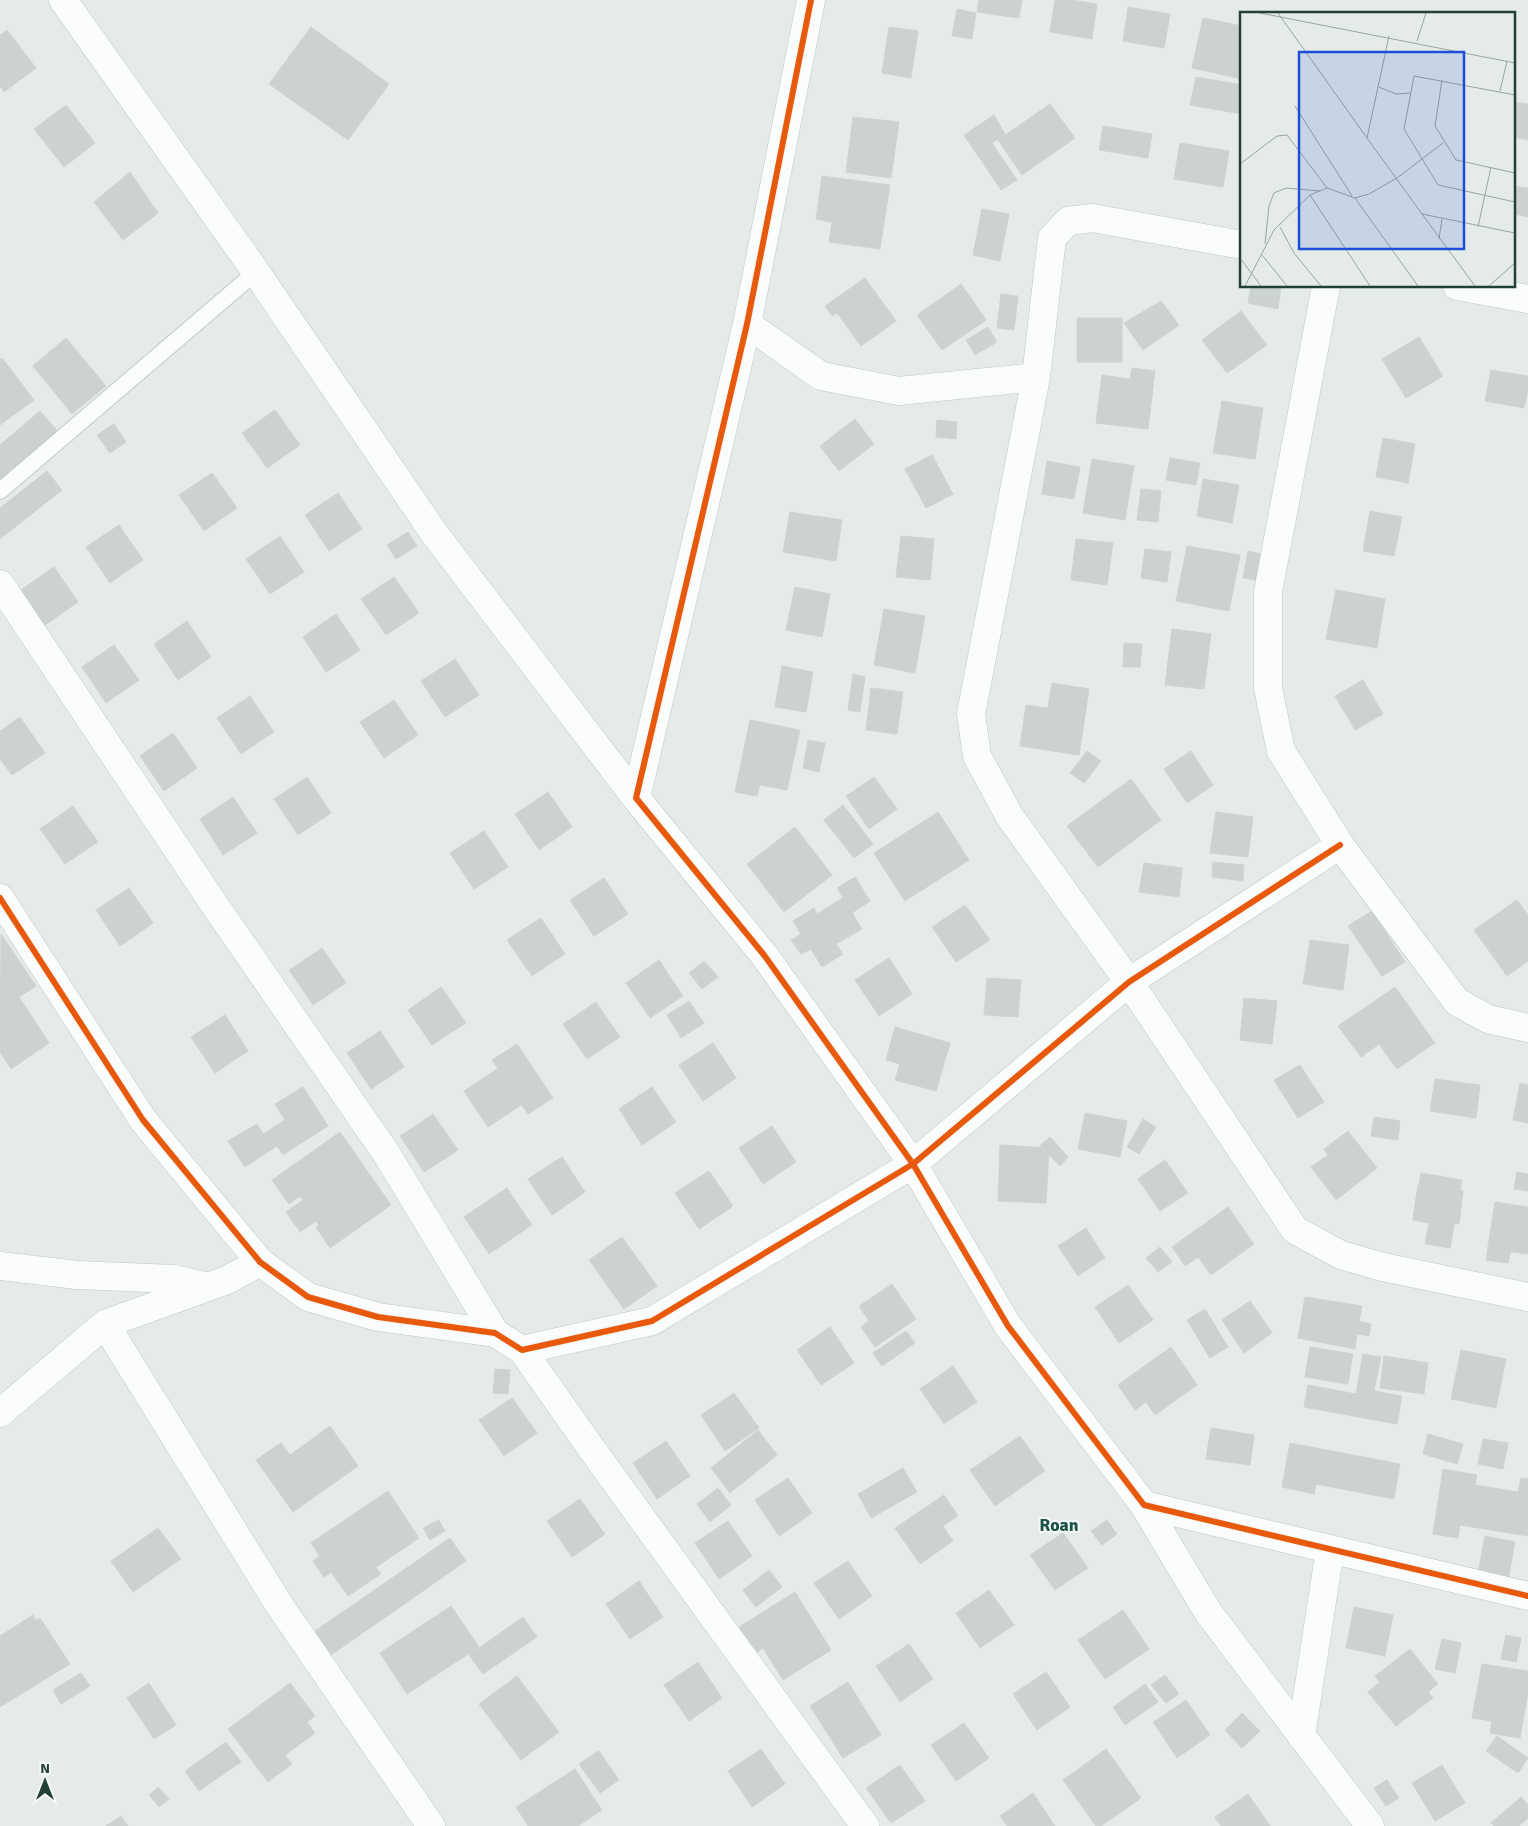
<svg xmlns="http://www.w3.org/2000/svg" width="1528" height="1826" font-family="Signika,sans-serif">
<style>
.building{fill:#ccd2d0;stroke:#ced4d1}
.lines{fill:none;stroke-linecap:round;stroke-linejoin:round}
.service-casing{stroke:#c2c8c5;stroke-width:18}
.minor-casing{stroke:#c2c8c5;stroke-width:29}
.service{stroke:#fbfcfc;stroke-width:16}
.minor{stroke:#fbfcfc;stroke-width:28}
.cycleway-casing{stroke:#f4f9f7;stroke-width:9}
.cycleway{stroke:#e8590c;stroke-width:6}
.labels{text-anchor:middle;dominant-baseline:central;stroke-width:4;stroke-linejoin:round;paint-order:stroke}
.district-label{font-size:18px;font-weight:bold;fill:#1d5247;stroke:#f4f9f7}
.inset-road{fill:none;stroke:#97a6a2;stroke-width:1}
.view{fill:#1d4ed8;fill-opacity:0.15;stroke:#1d4ed8;stroke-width:2.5}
.inset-edge{fill:none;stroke:#223f38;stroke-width:2.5}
</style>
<rect width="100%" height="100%" fill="#e5ebe8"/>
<!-- building -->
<path class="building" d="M979,0H1022L1019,18L977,12Z
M1055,0H1071L1097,4L1092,39L1050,32Z
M1128,7L1170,14L1164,48L1123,41Z
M957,9L976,13L972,39L952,36Z
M1203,18L1242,26V79L1192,68Z
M311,27L389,84L348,140L269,84Z
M889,27L918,31L911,78L882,73Z
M7,30L36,68L4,92L0,86V35Z
M1196,77L1242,85V114L1190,105Z
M1514,102L1528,104V140L1514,137Z
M1050,104L1075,138L1022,175L998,140Z
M66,105L95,143L64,167L34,129Z
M994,115L1005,134L992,143L1017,180L1001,190L964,135Z
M853,117L899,122L891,178L846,172Z
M1103,126L1152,134L1148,158L1099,150Z
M1180,143L1229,151L1223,187L1174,179Z
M130,172L158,213L123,240L94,202Z
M822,176L890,185L880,249L829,242L832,222L816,219Z
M1514,186L1528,188V217L1514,214Z
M982,209L1009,214L1000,261L973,255Z
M865,278L896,321L861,346L837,313L832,316L825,306Z
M961,284L986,320L942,350L917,315Z
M1251,286H1281L1278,309L1248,303Z
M1001,294L1018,296L1014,330L997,328Z
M1161,301L1179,325L1143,350L1124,323Z
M1241,311L1267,345L1227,373L1202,340Z
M1077,318H1122V362H1077Z
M988,327L997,342L975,355L966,340Z
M1419,337L1443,376L1406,398L1382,359Z
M66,338L106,386L72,414L33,366Z
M2,358L34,400L0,425V359Z
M1132,368L1155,371L1148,429L1096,423L1102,375L1130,379Z
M1491,370L1528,376V390L1524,408L1485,401Z
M1222,401L1263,408L1255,459L1213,453Z
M275,410L300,445L267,468L242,433Z
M40,411L61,435L0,483V445Z
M855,419L874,444L839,471L820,446Z
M937,420L957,422L956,439L936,437Z
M114,424L126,442L110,453L97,435Z
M1383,438L1415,444L1408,483L1376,477Z
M932,455L953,494L926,508L905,469Z
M1170,458L1200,463L1196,485L1166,480Z
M1092,459L1134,466L1125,520L1083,513Z
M1047,461L1080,467L1074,499L1042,494Z
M47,471L62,490L0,539V508Z
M212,473L237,508L204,531L179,495Z
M1203,479L1239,485L1232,523L1197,516Z
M1141,489L1161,491L1158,522L1137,520Z
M338,493L362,529L329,551L305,515Z
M1370,511L1402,517L1394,556L1363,551Z
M790,512L842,520L836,561L783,552Z
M119,525L143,560L110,583L86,547Z
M408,532L417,546L396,559L387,545Z
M280,536L304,572L270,594L246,559Z
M901,536L934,539L930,580L896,577Z
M1076,539L1113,543L1107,585L1071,580Z
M1187,546L1240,555L1229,611L1176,601Z
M1145,549L1171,552L1167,582L1141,578Z
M1248,551L1266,555L1261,581L1243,578Z
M54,567L78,602L45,625L21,590Z
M394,577L419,613L386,635L361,599Z
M795,587L830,594L822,637L786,630Z
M1336,590L1385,599L1377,648L1326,639Z
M884,609L925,616L915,673L874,665Z
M336,614L360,650L326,672L303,637Z
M187,621L211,657L178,680L154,644Z
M1172,629L1211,634L1204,689L1165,685Z
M1124,643L1142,644L1140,667H1123Z
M114,645L139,680L106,703L82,667Z
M455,659L479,695L445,717L421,681Z
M782,666L813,672L806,712L775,707Z
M853,674L865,677L860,712L848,710Z
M1363,680L1383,714L1355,730L1335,696Z
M1052,683L1089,689L1079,755L1020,746L1026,705L1048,708Z
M871,688L903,692L897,734L866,730Z
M250,696L274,732L241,754L217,718Z
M394,700L418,735L384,758L360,722Z
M20,717L45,753L12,775L0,759V731Z
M750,720L800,730L787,790L760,785L757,796L735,792Z
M173,733L197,768L164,791L140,756Z
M808,740L825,743L819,772L803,768Z
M1087,751L1101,761L1084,783L1070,773Z
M1191,751L1213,785L1187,803L1164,769Z
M307,777L331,813L298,835L274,799Z
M874,777L897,809L869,829L846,796Z
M1131,779L1161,820L1098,867L1067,826Z
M548,792L572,827L539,850L515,814Z
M233,797L257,833L223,855L200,819Z
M843,805L873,844L854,858L824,820Z
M73,806L98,842L65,864L40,829Z
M938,812L969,860L905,901L874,853Z
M1216,812L1253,817L1248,857L1210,853Z
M795,827L832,875L784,912L747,864Z
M484,831L508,867L474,889L450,853Z
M1213,862L1244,865L1243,881L1212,877Z
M1144,863L1182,868L1179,897L1139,892Z
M855,877L870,901L852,913L837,888Z
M604,878L628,914L594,936L570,900Z
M129,888L153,923L120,946L96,910Z
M843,898L862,929L836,944L843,954L822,967L811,949L801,954L791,940L801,934L793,921L814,908L817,914Z
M1517,900L1528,915V961L1507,976L1474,930Z
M965,905L990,940L956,962L932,927Z
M1372,911L1405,962L1382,976L1348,926Z
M541,918L565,954L532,976L507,940Z
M1,934L36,986L19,997L49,1043L11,1069L0,1052Z
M1310,940L1349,945L1343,990L1303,984Z
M322,948L346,983L313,1005L289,970Z
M889,958L912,994L879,1016L855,980Z
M659,960L683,996L650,1018L626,983Z
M704,961L718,977L702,989L689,973Z
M987,978L1021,980L1018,1017L984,1015Z
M441,987L466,1023L432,1045L408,1010Z
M1395,987L1435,1043L1397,1069L1379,1044L1361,1057L1338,1026Z
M1244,998L1277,1001L1272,1044L1240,1040Z
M689,1001L704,1023L681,1038L667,1015Z
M596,1002L620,1037L587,1059L563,1024Z
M225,1015L248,1051L215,1073L191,1037Z
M895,1027L950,1043L936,1091L895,1080L900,1064L886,1060Z
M380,1031L404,1067L371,1089L347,1053Z
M713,1043L736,1078L703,1101L679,1065Z
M517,1044L553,1098L528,1114L492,1060Z
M1300,1065L1324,1102L1298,1118L1274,1080Z
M497,1069L521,1105L488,1127L464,1091Z
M1435,1079L1480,1085L1476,1118L1430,1111Z
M1520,1083L1528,1085V1123L1513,1120Z
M303,1087L328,1126L283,1155L277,1146L245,1167L228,1141L257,1124L263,1134L285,1120L275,1104Z
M652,1087L676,1122L642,1145L619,1109Z
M1085,1113L1127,1121L1120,1157L1078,1149Z
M433,1114L458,1150L424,1172L400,1136Z
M1374,1117L1400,1121L1398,1140L1371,1136Z
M1143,1119L1156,1127L1139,1154L1127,1147Z
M772,1126L796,1162L763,1184L739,1148Z
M1348,1131L1377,1168L1336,1200L1311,1167L1328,1155L1324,1149Z
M340,1132L391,1205L330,1248L316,1227L319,1225L316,1221L300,1232L286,1212L303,1200L300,1196L289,1204L272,1180Z
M1050,1137L1068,1157L1060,1166L1040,1146Z
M1000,1145L1049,1148L1046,1203L998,1201Z
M562,1157L585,1192L552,1215L528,1179Z
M1165,1160L1188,1193L1160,1211L1138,1179Z
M709,1171L733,1206L699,1229L675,1193Z
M1517,1172L1528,1174V1191L1514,1189Z
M1421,1173L1462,1180L1450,1248L1425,1244L1429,1223L1413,1220Z
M1418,1185L1463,1191L1459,1224L1413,1218Z
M507,1188L532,1225L489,1254L464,1217Z
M1495,1202L1528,1207V1254L1510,1252L1508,1263L1486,1260Z
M1228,1207L1254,1244L1211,1275L1198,1257L1185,1266L1172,1247Z
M1086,1228L1105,1258L1078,1276L1058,1246Z
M622,1237L657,1286L624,1309L589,1260Z
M1160,1247L1172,1262L1158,1272L1146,1258Z
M892,1284L916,1319L875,1347L861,1327L869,1321L859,1306Z
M1128,1285L1153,1320L1119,1343L1095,1307Z
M1305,1297L1362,1306L1359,1321L1371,1324L1369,1336L1357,1334L1355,1349L1298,1338Z
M1250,1301L1272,1333L1244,1353L1222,1320Z
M1205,1309L1228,1347L1210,1358L1187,1320Z
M830,1327L854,1363L821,1385L797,1350Z
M906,1331L915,1343L882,1366L873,1353Z
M1171,1347L1197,1385L1155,1415L1146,1402L1135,1410L1118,1385Z
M1310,1347L1353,1354L1348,1384L1305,1377Z
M1461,1350L1506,1359L1496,1408L1451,1399Z
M1363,1354L1381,1357L1374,1391L1402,1396L1397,1424L1304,1407L1308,1385L1356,1394Z
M1384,1356L1428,1363L1424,1394L1380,1388Z
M953,1366L977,1402L944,1424L920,1389Z
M495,1369L510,1370L508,1394L493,1393Z
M734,1393L759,1428L725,1451L701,1415Z
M512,1398L537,1433L504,1456L479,1420Z
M330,1426L358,1466L293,1512L256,1460L281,1443L290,1455Z
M1211,1428L1254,1435L1250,1465L1206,1459Z
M758,1430L777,1455L730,1493L711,1468Z
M1428,1434L1463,1444L1457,1464L1423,1454Z
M1020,1436L1045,1471L995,1506L970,1470Z
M1483,1439L1508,1443L1503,1469L1478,1464Z
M666,1441L690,1476L657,1499L633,1463Z
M1290,1443L1400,1464L1394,1499L1316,1484L1314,1494L1282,1487Z
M903,1468L917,1492L871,1518L858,1494Z
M1443,1469L1477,1475L1475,1485L1518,1492L1521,1478L1528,1479V1536L1460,1525L1458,1538L1433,1534Z
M788,1478L812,1513L779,1536L755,1500Z
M718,1488L731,1505L710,1522L697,1504Z
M388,1491L419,1538L376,1567L381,1574L348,1596L331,1572L324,1577L313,1561L320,1556L311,1543Z
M944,1495L958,1516L943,1526L953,1541L920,1564L895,1528Z
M580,1499L605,1534L572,1557L547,1521Z
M439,1520L445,1531L430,1540L423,1528Z
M1107,1520L1117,1534L1102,1545L1091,1531Z
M728,1521L752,1556L719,1579L695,1543Z
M158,1528L181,1559L133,1592L111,1561Z
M1063,1533L1088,1568L1055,1590L1030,1555Z
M1485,1536L1515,1542L1508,1580L1478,1574Z
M450,1538L466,1561L331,1655L315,1631Z
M848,1561L872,1596L839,1619L814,1583Z
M769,1570L782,1587L756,1607L743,1590Z
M639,1581L663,1617L630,1639L606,1604Z
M989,1590L1014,1625L980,1648L956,1613Z
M795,1592L831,1650L783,1680L763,1648L753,1655L736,1629Z
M451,1606L479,1647L407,1694L380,1653Z
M1354,1607L1393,1615L1385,1656L1346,1648Z
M1123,1610L1149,1649L1105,1679L1078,1640Z
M33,1615L36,1621L40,1618L70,1664L0,1707V1636Z
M523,1617L537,1637L483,1674L469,1655Z
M1506,1635L1521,1638L1516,1662L1501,1659Z
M1442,1639L1461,1643L1455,1673L1435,1669Z
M909,1644L933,1679L900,1702L876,1666Z
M1410,1649L1438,1684L1428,1692L1433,1698L1396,1726L1368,1692L1380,1682L1375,1676Z
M698,1662L722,1698L689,1721L664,1685Z
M1482,1664L1528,1671V1692L1520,1738L1490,1733L1492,1721L1472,1718Z
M1046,1672L1070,1707L1037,1730L1013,1694Z
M81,1673L90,1686L61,1704L53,1690Z
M1165,1675L1179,1694L1166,1703L1151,1685Z
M517,1676L559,1732L521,1760L479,1704Z
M848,1682L881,1735L843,1758L810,1706Z
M149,1683L176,1725L154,1739L127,1698Z
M290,1683L315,1716L307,1722L315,1733L285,1755L292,1764L268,1782L228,1729Z
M1145,1684L1158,1702L1125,1725L1113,1707Z
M1186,1700L1210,1735L1177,1758L1153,1722Z
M1242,1713L1260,1731L1242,1748L1225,1730Z
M964,1723L989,1758L956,1781L931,1745Z
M1497,1736L1528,1758L1518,1773L1486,1751Z
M226,1742L241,1762L199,1791L185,1771Z
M761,1749L785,1784L752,1807L728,1771Z
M1106,1749L1141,1798L1101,1826H1096L1063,1780Z
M599,1751L619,1780L600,1793L579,1764Z
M900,1765L925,1801L891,1823L866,1788Z
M1442,1765L1465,1803L1435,1821L1412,1783Z
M575,1769L602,1810L578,1826H528L516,1807Z
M1387,1780L1399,1798L1386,1806L1374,1788Z
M158,1787L169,1799L159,1807L149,1795Z
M1033,1793L1055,1826H1007L1000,1816Z
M1248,1794L1270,1826H1221L1215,1817Z
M1521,1797L1528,1805V1818L1519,1826H1494L1491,1823Z
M121,1816L128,1826H106Z"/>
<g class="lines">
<defs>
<path id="service" d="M0,491L256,272"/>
<path id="minor" d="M63,0L256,272L434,533L636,798
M811,0L747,324L636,798L764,955L913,1164L1008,1326L1144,1505L1528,1596
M1242,245L1092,218L1068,221L1052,238L1036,377L971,714L977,756L1010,817L1129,982L1295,1230L1341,1255L1383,1267L1528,1297
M1326,286L1268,592V688L1281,751L1340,845L1457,1002L1488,1019L1528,1028
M1457,286L1528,299
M747,324L821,376L899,391L1036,377
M0,584L216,907L386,1153L495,1333
M0,898L143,1120L260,1262L308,1297L378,1317L495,1333L522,1350L652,1321L913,1164L1129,982L1340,845
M0,1266L77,1275L174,1279L208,1287
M105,1324L280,1606L431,1826
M522,1350L591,1448L865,1826
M0,1413L105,1324L227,1280L260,1262
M1144,1505L1208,1612L1370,1826
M1301,1736L1330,1550"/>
</defs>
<!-- service casing -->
<use href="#service" class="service-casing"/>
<!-- minor casing -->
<use href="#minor" class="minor-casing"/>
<!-- service -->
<use href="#service" class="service"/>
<!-- minor -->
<use href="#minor" class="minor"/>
<defs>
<path id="cycleway" d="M811,0L747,324L636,798L764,955L913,1164L1008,1326L1144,1505L1528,1596
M0,898L143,1120L260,1262L308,1297L378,1317L495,1333L522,1350L652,1321L913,1164L1129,982L1340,845"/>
</defs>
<!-- cycleway casing -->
<use href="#cycleway" class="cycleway-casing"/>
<!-- cycleway -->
<use href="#cycleway" class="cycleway"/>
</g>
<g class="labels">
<!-- district labels -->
<g class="district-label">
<text x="1059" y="1525">Roan</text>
</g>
</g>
<!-- overview -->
<g transform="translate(1240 12)">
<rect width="275" height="275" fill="#e5ebe8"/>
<path class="inset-road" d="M20,1L275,51M38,1L127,126M149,24L127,126L182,202L275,221M177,29L186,1M202,68L195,114L216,148L275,161M139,75L156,82L171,81M260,79L267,49M275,83L174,64L164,117L198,173L275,190M55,94L112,184M0,152L37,124L47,123L87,176L115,186L129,182L157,166L203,131M70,183L130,274M115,186L178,274M182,202L235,274M40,215L54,241L81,274M238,215L251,155M199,227L202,207M25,232L29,194L34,181L46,176L80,179M22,243L47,274M0,246L21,274M5,274L34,218L70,183L87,176M249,274L275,251"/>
<path class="view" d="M59,40H224V237H59Z"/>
<rect width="275" height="275" class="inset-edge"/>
</g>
<!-- north arrow -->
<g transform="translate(45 1781)" stroke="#f4f9f7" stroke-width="4" paint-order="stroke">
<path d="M0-4L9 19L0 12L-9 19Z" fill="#223f38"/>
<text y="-8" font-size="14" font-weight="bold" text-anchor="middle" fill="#223f38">N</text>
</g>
</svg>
